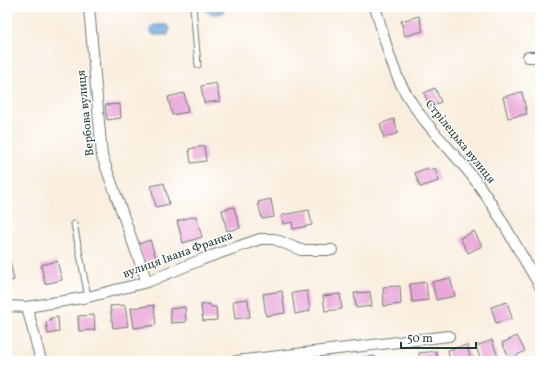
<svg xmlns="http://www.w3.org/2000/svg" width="547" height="368" font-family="Vollkorn,serif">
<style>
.water{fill:#6ca7dd;stroke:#467288}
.building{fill:#eaa5d9}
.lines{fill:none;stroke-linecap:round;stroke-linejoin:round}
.lane-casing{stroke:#6b7b70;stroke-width:7}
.street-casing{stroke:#6b7b70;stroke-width:12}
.lane{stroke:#fff;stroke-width:5}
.street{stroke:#fff;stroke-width:10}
.labels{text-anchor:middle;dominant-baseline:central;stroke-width:3;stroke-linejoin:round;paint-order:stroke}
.street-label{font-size:12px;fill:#1f3d34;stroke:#fff}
</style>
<rect width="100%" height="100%" fill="#fff"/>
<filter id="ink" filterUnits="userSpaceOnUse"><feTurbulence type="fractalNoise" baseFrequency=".025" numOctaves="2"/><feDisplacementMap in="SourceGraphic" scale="8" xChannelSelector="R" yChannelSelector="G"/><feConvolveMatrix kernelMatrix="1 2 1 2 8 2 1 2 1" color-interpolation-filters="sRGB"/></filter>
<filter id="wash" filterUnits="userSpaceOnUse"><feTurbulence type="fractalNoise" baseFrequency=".012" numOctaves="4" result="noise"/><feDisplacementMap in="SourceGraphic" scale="16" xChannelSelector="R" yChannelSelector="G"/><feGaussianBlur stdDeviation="0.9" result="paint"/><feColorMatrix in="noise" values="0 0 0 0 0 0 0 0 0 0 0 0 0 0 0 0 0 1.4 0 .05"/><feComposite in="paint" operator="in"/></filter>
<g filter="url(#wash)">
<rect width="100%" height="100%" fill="#f9eede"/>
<!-- water -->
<path class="water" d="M205,7H225L223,13C218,15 210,15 206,11Z
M155,25H167L170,29L168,35H153L150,31L151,27Z"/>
<g id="blocks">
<!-- building -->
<path class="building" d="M419,16L423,31L405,36L401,21Z
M216,83L220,101L204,103L201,86Z
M435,88L441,102L430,107L424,93Z
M522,92L527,114L508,118L503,97Z
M184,93L188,112L172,115L168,97Z
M120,104L121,118L107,120L105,105Z
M394,119L398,133L384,138L380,124Z
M204,146L206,161L191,163L189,149Z
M427,168L428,171L435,168L439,181L420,187L415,173Z
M164,183L169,204L156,207L151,186Z
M271,199L274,217L262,219L258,202Z
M234,207L240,228L227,231L222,210Z
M309,210L312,225L293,229L292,222L283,224L282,215Z
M196,216L202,237L183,243L177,221Z
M474,231L482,246L468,253L460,238Z
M150,240L156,258L144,262L138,244Z
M10,261L14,280L7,282V262Z
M57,261L62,280L45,284L41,265Z
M450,278L455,296L436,300L432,282Z
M426,282L428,300L412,302L410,284Z
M400,286L401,304L384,306L383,287Z
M282,291L285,313L266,316L263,294Z
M307,291L310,311L295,314L292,293Z
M370,292L372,306L356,308L354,293Z
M340,294L342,309L325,311L323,296Z
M248,299L250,317L235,319L233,301Z
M507,302L512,318L496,323L491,307Z
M210,304L211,307H216L217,320L203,321L201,305Z
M125,305L128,326L113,328L110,306Z
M154,305L156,325L134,328L131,308Z
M185,307L186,322L171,323L170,309Z
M94,315L95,330L79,331L78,316Z
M58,317L59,332L48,334L46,322L51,321L50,318Z
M7,331L10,343L7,344Z
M517,336L525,351L510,359L502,343Z
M492,340L498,357L485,361H481L476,346Z
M467,345L471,361H450L448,350Z
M436,351L437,361H420L419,353Z
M375,356V361H363V357Z"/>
</g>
</g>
<g filter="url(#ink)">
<use href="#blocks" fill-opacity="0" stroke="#6b7b70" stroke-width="1"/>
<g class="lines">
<defs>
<path id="lane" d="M193,7L198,65
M74,224L88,297"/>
<path id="street" d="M89,7L102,156L147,282
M375,7C384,35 391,70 407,95C425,126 453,151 475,180C500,213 518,251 540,286
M528,57H540
M7,306L27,307L88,297L147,282L203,259L260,239H274L301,250H332
M27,307L41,361
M236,361L449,336"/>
</defs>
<!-- lane casing -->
<use href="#lane" class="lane-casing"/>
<!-- street casing -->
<use href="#street" class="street-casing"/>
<!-- lane -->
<use href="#lane" class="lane"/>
<!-- street -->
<use href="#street" class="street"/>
</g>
</g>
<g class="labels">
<!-- street labels -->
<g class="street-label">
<text transform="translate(86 113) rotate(-96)">Вербова вулиця</text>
<text transform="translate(460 142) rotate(51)">Стрілецька вулиця</text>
<text transform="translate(178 255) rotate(-20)">вулиця Івана Франка</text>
</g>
</g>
<!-- margin -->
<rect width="547" height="368" fill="none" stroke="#fff" stroke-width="24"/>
<!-- scale -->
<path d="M401 342v6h75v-6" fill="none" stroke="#1f3d34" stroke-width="2"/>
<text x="407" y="342" font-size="12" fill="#1f3d34" stroke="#ffffff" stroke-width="3" paint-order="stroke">50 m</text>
</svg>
